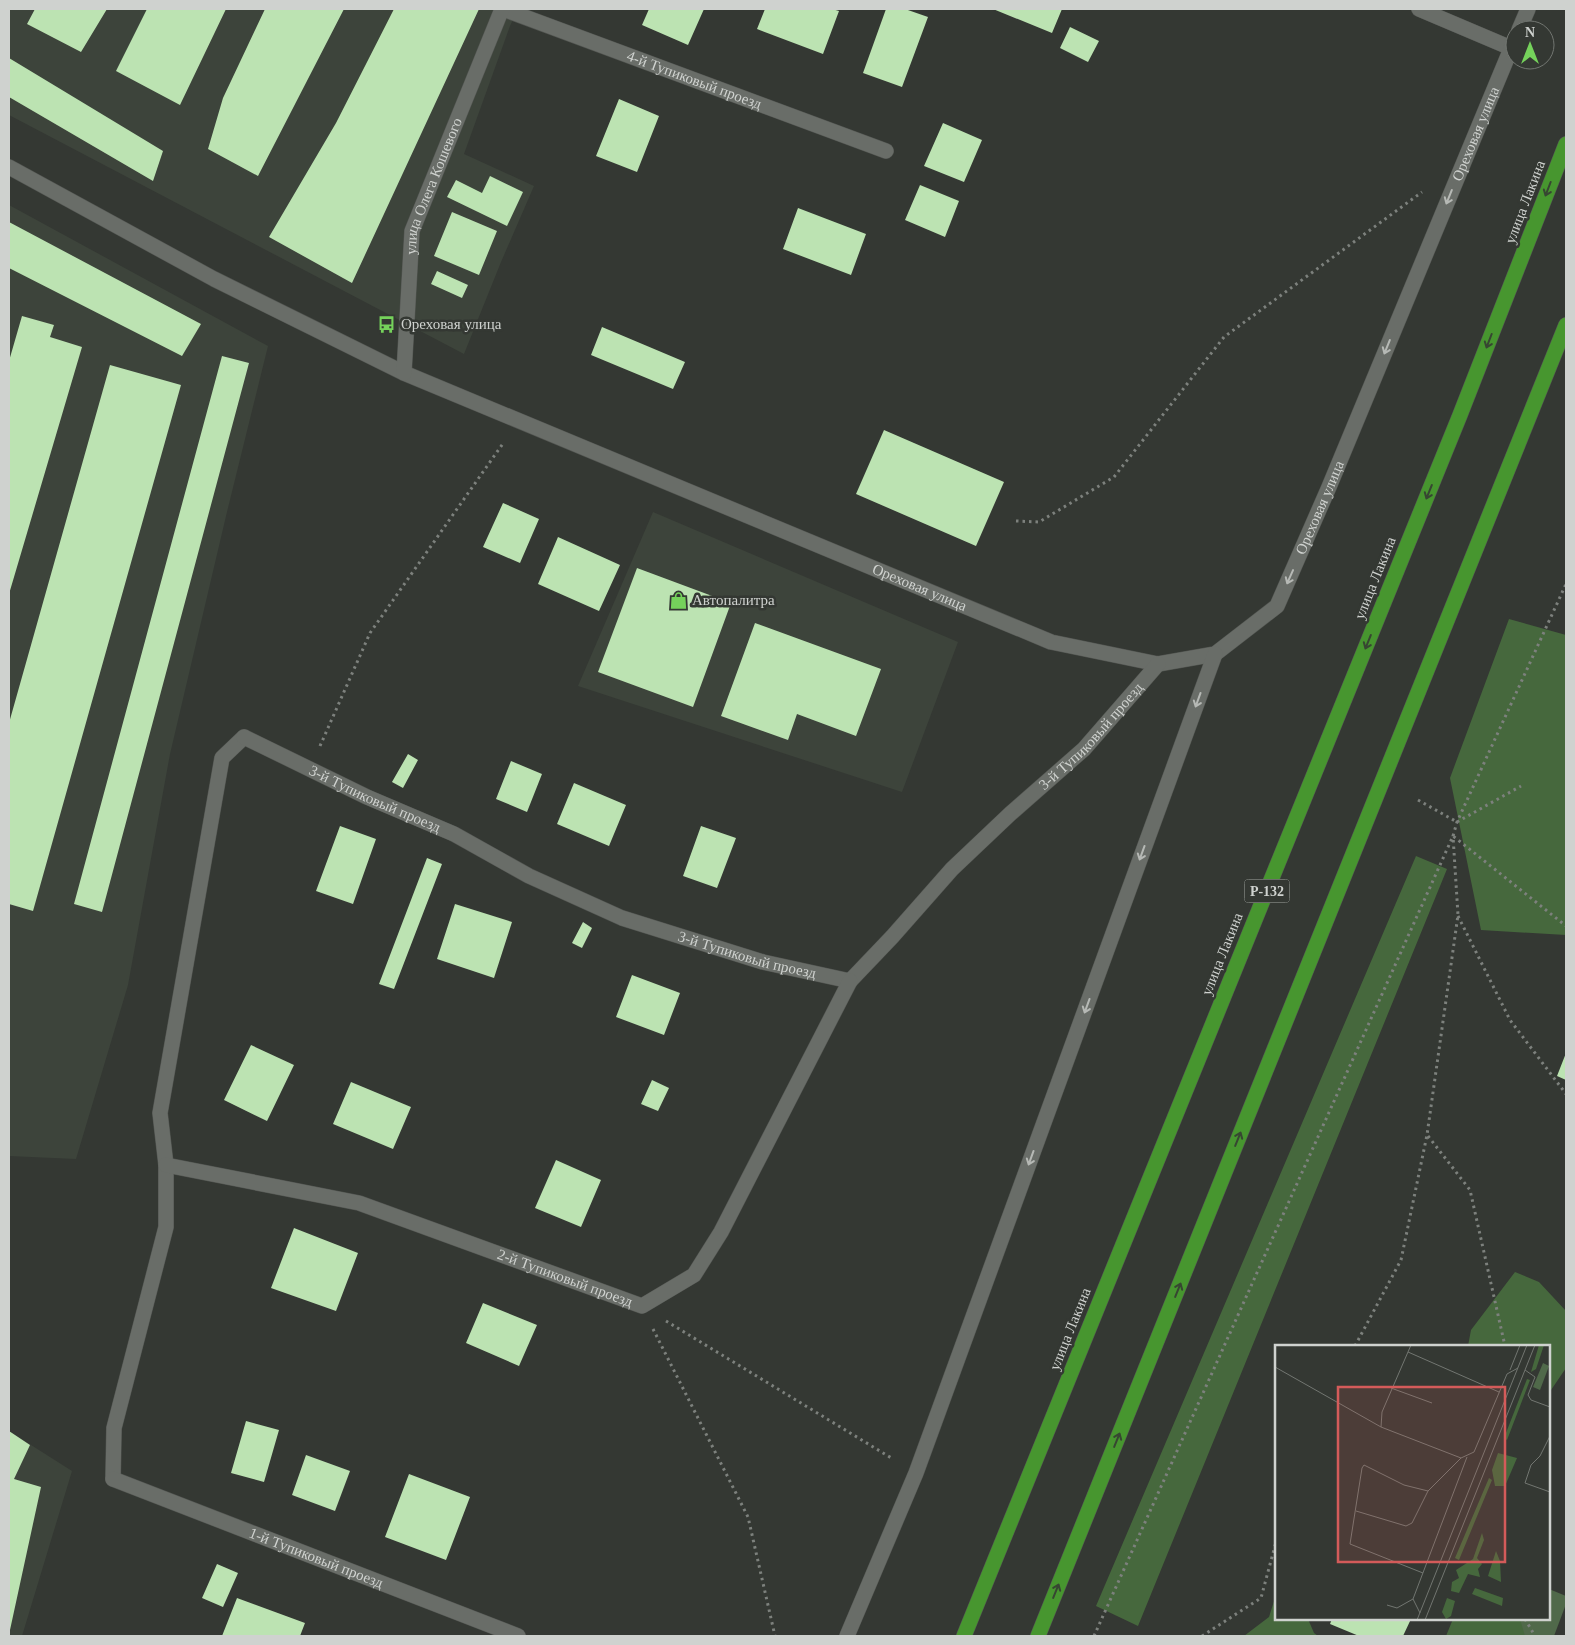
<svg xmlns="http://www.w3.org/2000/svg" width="1575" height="1645" font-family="'Times New Roman',serif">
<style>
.built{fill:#3d443b}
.green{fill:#50694a}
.forest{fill:#46683d}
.building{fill:#bce3b2}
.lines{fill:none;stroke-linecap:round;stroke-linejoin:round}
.lane-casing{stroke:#525551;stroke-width:16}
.street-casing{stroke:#525551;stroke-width:16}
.highway-casing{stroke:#525551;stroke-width:16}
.path{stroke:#7d817d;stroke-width:3;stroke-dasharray:2.5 4;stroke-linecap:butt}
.lane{stroke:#696d68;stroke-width:15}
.street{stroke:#696d68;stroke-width:15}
.highway{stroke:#47962f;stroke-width:15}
.oneway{stroke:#374632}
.oneway2{stroke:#b6b9b5}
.labels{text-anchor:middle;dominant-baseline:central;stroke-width:5;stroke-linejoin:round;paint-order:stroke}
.shield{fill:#343833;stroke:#a0a4a0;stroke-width:1}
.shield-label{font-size:14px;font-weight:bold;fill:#cfd2cf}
.street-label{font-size:15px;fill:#cfd2cf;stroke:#343833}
.poi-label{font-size:15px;fill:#cfd2cf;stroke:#343833;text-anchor:start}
.inset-road{fill:none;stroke:#727671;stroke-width:1}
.view{fill:#d45b5a;fill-opacity:0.15;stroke:#d45b5a;stroke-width:2.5}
.inset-edge{fill:none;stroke:#cfd2cf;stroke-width:2.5}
</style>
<rect width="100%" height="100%" fill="#343833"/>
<!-- built -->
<path class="built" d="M9,9H518L510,26L464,154L534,186L501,262L464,354L9,115Z
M9,205L268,346L226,516L170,754L128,985L76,1159L9,1156Z
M653,512L958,642L902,792L578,686Z
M9,1431L72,1471L22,1636H9Z"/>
<!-- green -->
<path class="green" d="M1549,1589L1566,1596V1604L1554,1636H1486L1493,1619H1549Z"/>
<!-- forest -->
<path class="forest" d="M1509,619L1566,635V935L1481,930L1450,778Z
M1416,856L1447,869L1138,1626L1096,1606Z
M1515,1272L1539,1282L1566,1311V1368L1549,1393V1346H1468L1471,1330Z
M1276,1595V1619H1308L1314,1633L1318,1636H1244L1269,1617Z
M1453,1619H1520L1525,1636H1446Z"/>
<!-- building -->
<path class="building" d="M35,9H107L81,52L27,24Z
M147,9H226L180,105L116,71Z
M265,9H344L258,176L208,149L223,98Z
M394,9H479L352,283L269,237L336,123Z
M649,9H704L688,45L642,25Z
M765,9H832L839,11L823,54L757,29Z
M886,9H905L928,17L902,87L863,73Z
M993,9H1062L1052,33Z
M1070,27L1099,41L1088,62L1060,48Z
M9,58L163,151L153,181L9,97Z
M619,99L659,116L637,172L596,156Z
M943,123L982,140L964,182L924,166Z
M490,176L523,192L507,226L447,197L456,180L482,193Z
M920,185L959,201L945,237L905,220Z
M798,208L866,234L851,275L783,249Z
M452,212L497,231L479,275L434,256Z
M9,222L201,324L182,356L9,268Z
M437,271L468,285L462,298L431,284Z
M22,316L54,325L50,337L82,347L9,594V361Z
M602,327L685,362L673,389L591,355Z
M222,356L249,363L102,912L74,904Z
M110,365L181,385L33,911L9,904V723Z
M884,430L1004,482L976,546L856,494Z
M503,503L539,519L520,563L483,547Z
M558,537L620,565L599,611L538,584Z
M637,568L731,603L693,707L598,672Z
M755,623L881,669L856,736L797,714L788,740L721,716Z
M408,754L418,760L403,788L392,782Z
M511,761L542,774L527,812L496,799Z
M574,783L626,805L609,846L557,824Z
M340,826L376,839L353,904L316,891Z
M701,826L736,838L717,888L683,876Z
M427,858L442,864L394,989L379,984Z
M455,904L512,922L494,978L437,959Z
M583,922L592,928L582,948L572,943Z
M632,975L680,993L664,1035L616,1017Z
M251,1045L294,1065L267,1121L224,1100Z
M1566,1053V1080L1557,1076Z
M652,1080L669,1088L658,1111L641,1104Z
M351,1082L411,1107L393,1149L333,1124Z
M556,1160L601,1180L581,1227L535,1208Z
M294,1228L358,1253L336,1311L271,1288Z
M483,1303L537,1325L519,1366L466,1343Z
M246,1421L279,1430L264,1482L231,1473Z
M9,1431L30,1445L14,1479L41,1487L10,1630Z
M306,1455L350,1471L335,1511L292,1495Z
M409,1474L470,1497L446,1560L385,1537Z
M217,1564L238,1573L223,1607L202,1598Z
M237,1598L305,1623L300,1636H222Z
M1332,1619H1411L1403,1636H1359L1330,1624Z"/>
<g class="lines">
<defs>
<path id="lane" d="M113,1479L114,1428L166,1227V1165L160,1113L222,758L244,737"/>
<g id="street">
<path id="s1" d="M503,9L886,151"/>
<path d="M1419,9L1511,48"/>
<path d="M1519,30L1528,9"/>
<path id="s2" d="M9,167L214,279L404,373L1051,642L1158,664L1215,654L1277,606L1329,487L1515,39"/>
<path id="s3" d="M404,373L412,231L502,9"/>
<path id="s4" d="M244,737L367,797L454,834L529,876L622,918L763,962L850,981L892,937L952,869L1010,814L1084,749L1158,664"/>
<path id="s5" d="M166,1165L359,1203L642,1306L694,1275L721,1232L850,981"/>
<path id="s6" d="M113,1479L518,1636"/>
<path d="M847,1636L916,1473L1215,654"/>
</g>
<path id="highway" d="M964,1636L1460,415L1566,144
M1038,1636L1566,325"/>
</defs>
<!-- lane casing -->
<use href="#lane" class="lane-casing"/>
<!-- street casing -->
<use href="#street" class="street-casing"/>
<!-- highway casing -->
<use href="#highway" class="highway-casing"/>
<!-- path -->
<path class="path" d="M1016,521L1039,522L1114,477L1224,337L1422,192
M320,746L370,633L504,442
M1418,800L1457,822
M1457,822L1521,786
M1458,916L1510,1020L1566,1094
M1428,1136L1470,1190L1505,1346
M666,1321L893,1459
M653,1329L748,1517L775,1636
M1355,1346L1401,1260L1427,1135L1458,915L1453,836L1457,822L1566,584
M1525,1619L1535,1636
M1094,1636L1453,836L1566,926
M1202,1636L1261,1598L1276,1542"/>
<!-- lane -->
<use href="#lane" class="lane"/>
<!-- street -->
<use href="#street" class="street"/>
<!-- highway -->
<use href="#highway" class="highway"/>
</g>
<!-- one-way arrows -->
<defs><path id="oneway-shaft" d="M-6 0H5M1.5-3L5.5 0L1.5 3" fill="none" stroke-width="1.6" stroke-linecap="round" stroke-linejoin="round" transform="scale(1.25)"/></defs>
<g class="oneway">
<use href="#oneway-shaft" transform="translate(1548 189) rotate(111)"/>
<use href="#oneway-shaft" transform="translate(1489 341) rotate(111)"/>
<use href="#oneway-shaft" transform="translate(1429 492) rotate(112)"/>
<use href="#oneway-shaft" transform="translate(1368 642) rotate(112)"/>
<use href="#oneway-shaft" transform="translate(1238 1139) rotate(-68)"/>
<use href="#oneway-shaft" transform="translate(1178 1290) rotate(-68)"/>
<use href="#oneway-shaft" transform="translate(1117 1440) rotate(-68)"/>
<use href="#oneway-shaft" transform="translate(1056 1591) rotate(-68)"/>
</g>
<g class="oneway2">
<use href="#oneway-shaft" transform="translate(1449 197) rotate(112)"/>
<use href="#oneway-shaft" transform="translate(1387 347) rotate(112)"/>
<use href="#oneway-shaft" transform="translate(1290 577) rotate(114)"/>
<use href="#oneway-shaft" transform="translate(1198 700) rotate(110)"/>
<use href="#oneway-shaft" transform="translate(1142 853) rotate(110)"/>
<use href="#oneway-shaft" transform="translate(1087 1006) rotate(110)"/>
<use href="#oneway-shaft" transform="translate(1031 1158) rotate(110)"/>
</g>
<!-- icons -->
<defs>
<symbol id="bus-bare" viewBox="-9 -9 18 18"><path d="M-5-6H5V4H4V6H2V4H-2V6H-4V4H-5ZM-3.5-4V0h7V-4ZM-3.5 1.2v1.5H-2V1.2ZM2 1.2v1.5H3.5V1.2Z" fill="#75d25b" stroke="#343833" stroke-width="2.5" paint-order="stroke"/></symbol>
<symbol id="shop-bare" viewBox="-9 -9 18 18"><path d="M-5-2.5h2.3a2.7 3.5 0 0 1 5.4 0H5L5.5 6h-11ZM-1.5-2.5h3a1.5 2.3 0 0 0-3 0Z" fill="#75d25b" stroke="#343833" stroke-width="2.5" paint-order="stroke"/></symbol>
</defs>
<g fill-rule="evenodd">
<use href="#bus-bare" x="374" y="312" width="25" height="25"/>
<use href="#shop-bare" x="666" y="588" width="25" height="25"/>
</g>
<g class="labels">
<!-- shield labels -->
<rect class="shield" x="1244.5" y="879.5" width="45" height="23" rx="4"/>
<g class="shield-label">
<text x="1267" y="891">Р-132</text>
</g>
<!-- street labels -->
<g class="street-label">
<text stroke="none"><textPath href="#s1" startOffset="204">4-й Тупиковый проезд</textPath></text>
<text stroke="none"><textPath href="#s2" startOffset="1904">Ореховая улица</textPath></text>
<text stroke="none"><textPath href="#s3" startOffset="191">улица Олега Кошевого</textPath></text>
<text transform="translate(1525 202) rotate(-69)">улица Лакина</text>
<text stroke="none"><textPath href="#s2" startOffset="1499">Ореховая улица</textPath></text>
<text transform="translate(1375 578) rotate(-68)">улица Лакина</text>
<text stroke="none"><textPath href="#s2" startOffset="1004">Ореховая улица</textPath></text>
<text stroke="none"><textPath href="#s4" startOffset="1000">3-й Тупиковый проезд</textPath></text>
<text stroke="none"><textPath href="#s4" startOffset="145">3-й Тупиковый проезд</textPath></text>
<text stroke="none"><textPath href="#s4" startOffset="550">3-й Тупиковый проезд</textPath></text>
<text transform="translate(1222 954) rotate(-68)">улица Лакина</text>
<text stroke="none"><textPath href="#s5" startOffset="416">2-й Тупиковый проезд</textPath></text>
<text transform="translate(1070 1329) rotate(-68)">улица Лакина</text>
<text stroke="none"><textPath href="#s6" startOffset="218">1-й Тупиковый проезд</textPath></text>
</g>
<!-- poi labels -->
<g class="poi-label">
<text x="401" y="324">Ореховая улица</text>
<text x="692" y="600">Автопалитра</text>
</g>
</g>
<!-- overview -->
<g transform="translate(1275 1345)">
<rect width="275" height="275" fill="#343833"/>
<path d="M268,18L274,21L265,45L258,42Z" fill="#50694a"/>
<path d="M264,0H269L261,24L256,27ZM252,34L255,35L232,95L229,93ZM223,108L242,113L230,141H220L217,125ZM214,133L217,135L184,215L180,213ZM207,188L209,195L202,213L207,219L203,224L205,232L193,229L184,248L176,246L177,237L184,233L181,225L198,214ZM221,206L225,216L226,237L213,231ZM200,243L228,253L227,261L197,249ZM172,253L180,256L176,271L171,274L167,267Z" fill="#46683d"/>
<path class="inset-road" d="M133,7L224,47M0,22L106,82L186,113L199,107L232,29L243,23M235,25L245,0M250,25L260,32L253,50L256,55L275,62M116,43L157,58M106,82L107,67L136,0M275,91L265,111L256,120L250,138L275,147M81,166L131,181L137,178L153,146M148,228L75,199L87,123L89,120L129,140L153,146L186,113M138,254L145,268M112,260L122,263L138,254L192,112M142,275L252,0M150,275L260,0"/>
<path class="view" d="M63,42H230V217H63Z"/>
<rect width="275" height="275" class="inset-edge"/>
</g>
<!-- border -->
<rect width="1575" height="1645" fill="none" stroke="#cfd2cf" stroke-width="20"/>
<!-- north arrow -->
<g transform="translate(1530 45)"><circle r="24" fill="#343833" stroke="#727671"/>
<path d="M0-4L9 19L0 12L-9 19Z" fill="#75d25b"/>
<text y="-8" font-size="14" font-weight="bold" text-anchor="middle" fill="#cfd2cf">N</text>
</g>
</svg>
